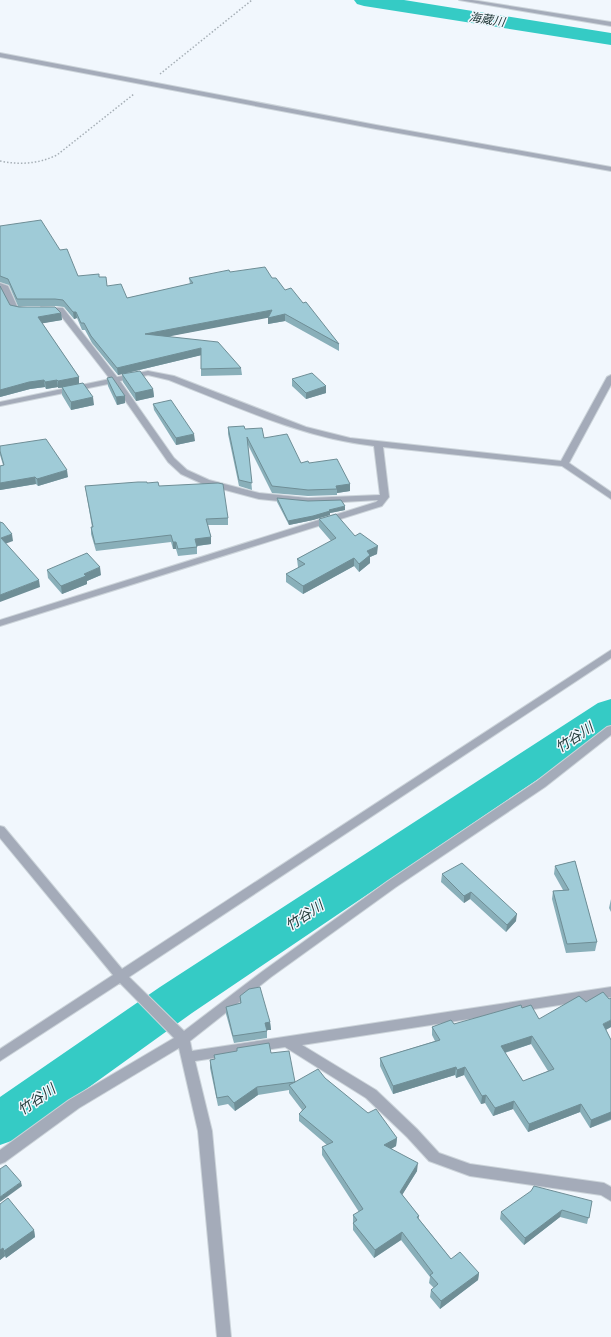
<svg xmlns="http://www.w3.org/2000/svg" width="611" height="1337" font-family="'Golos Text','Noto Sans JP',sans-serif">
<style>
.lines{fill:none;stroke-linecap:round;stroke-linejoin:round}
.river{fill:#35cbc5;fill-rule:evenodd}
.minor-casing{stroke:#ccd4da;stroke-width:2}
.path{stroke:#a6afb6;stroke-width:1.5;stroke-dasharray:1.5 2;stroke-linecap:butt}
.minor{fill:#a4abb9;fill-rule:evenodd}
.wall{fill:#89afb9;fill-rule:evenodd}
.shaded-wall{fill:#6f8e96}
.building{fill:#9fcbd7;stroke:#6f8e96;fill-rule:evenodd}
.labels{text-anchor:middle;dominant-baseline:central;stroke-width:3;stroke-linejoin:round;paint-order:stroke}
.far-water-label{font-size:12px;font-style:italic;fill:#233b3a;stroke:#f1f7fd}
.water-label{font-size:14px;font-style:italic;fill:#233b3a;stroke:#f1f7fd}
</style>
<rect width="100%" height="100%" fill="#f1f7fd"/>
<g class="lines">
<!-- river -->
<path class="river" d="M354,0H404L611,33V45L364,6L357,4Z
M611,699V730L192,1013L17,1139L0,1145V1097L160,987L598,703Z"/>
<defs>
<path id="minor" d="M459,0H472L611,22V26Z
M0,53L376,125L611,167V171L376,129L0,57Z
M0,283L8,286L17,306L27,308V312L11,310L0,288Z
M41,307L63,308L117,377L148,371L174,376L306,427L350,438L561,461L607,377L611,375V385L569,463L611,492V499L562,466L383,447L389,497L382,506L0,626V620L376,502L378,500L308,504L259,499L203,484L181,474L168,462L113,383L0,406V402L110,379L58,312L41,311ZM148,375L169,380C235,406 302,438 374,446L380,495L308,498L259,493L209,480L187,470L174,458L120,381Z
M611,650V658L129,977L184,1031L263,971L388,881L537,781L607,727L611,726V735L545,787L396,887L271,977L190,1041L192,1051L611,987V997L302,1045L376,1090L417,1129L439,1153L470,1164L604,1183L611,1187V1201L601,1195L470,1176L429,1161L407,1137L366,1098L285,1047L195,1061L212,1131L231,1337H217L198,1131L179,1048L79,1108L5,1162L0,1164V1150L69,1100L174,1038L120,983L0,1061V1049L113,975L0,838V826L4,827L122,969Z"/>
</defs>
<!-- minor casing -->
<use href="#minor" class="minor-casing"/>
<!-- path -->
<path class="path" d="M160,74L252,0
M0,161C20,165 38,164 57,155L134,94"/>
<!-- minor -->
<use href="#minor" class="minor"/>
</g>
<!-- wall -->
<path class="wall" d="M0,226L60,250L78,276L99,277L107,286L127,298L190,284L189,278L230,272L272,278L285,290L303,303L339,344V351L285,321L268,324V317L169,336L241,368L242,375L201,376V355L123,374L153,389L154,397L136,401L123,382L122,374L118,375L92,343L85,330H82L77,318L74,319L64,307L56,306H18L9,285L0,282Z
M0,286L10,305L61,313L62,320L42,323L79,377V384L94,405L71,410L62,395V388H58V387L46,389L45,387L30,389L0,397Z
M107,378L125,396V403L117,405L108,386Z
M292,379L326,386V393L306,399L292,386Z
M153,404L195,441L176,445L154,410Z
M228,427L245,429L264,438L301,463H309L350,484V491L337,493V495L308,496L272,493L248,445L252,490L239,486L228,434Z
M0,446L68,477L38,486L36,484L0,490V466L3,465L0,455Z
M147,483L159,486L228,518V525H208L211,537V544L197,546V554L178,556L176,549H173L171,542L96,551L91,534V527H92L85,486Z
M277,498L345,510L330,513V515L313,520L289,525L277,502Z
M319,519L355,536L377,554L370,557V563L359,572L354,566L303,594L286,582V574L298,568V567L297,559L331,541L319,527Z
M47,570L101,575L87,581V584L62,594L48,578Z
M575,861L597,942L595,951L566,953L552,899L553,891L563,890L554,874L555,866Z
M442,874L516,921L506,932L470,899L464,903L441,882Z
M611,899V912L609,908Z
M240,996L270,1022L271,1030H267V1038L234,1043L226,1014V1007L240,1003Z
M522,1008L539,1019L611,1027L606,1030L611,1040V1120L590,1128L580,1112L528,1132L513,1109L493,1116L485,1103L481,1104L464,1075L456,1078L455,1075L393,1094L380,1066V1058L435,1041L432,1035V1027L454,1024ZM531,1044L548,1071L523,1081L505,1053Z
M237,1048L271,1053L295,1082L325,1078L397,1138L396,1146L391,1149L417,1171L402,1195L419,1216V1219L451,1259L479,1273L478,1280L440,1309L430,1297L431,1290L434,1288L429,1283L430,1277L401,1240L374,1258L353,1230V1215L359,1212L322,1155V1147L327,1145L299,1121V1114L302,1110L289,1093V1090L258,1095L235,1111L228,1104L218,1106L210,1068V1060L215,1059L214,1055L237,1051Z
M592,1201L587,1224L560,1217L524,1245L500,1219L501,1212Z
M0,1204L34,1230L35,1237L6,1258L5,1256L0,1260Z"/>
<!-- shaded-wall -->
<path class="shaded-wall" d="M272,310V317L145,341V334Z
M73,312H76L77,318L74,319Z
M61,313L62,320L39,324L38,317Z
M285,314V321L268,324V318Z
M201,348L202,355L118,375L117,368Z
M79,377V384L58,388V381Z
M44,380L45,387L30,389L0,397V390L29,382Z
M57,380L58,387L46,389L45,382Z
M326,386V393L306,399V393Z
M153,389L154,397L136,401L135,393Z
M125,396V403L117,405L116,397Z
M93,397L94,405L71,410V402Z
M194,434L195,441L176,445V438Z
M67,470L68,477L38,486L37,479Z
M35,477L36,484L0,490V483Z
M350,484V491L337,493V489L336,486Z
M345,506V510L330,513V515L313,520L289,525L288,521L329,510Z
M12,534L13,541L2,545L1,538Z
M211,537V544L196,546L195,539Z
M173,542H176V549H173Z
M378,546L377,554L370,557V563L359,572V564L367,551Z
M354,558V566L303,594V586Z
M100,567L101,575L87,581V584L62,594L61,586L84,574Z
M39,580L40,587L0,602V595Z
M471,892L470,899L464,903V896Z
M517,914L516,921L506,932L507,925Z
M611,1020V1027L601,1032L603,1024Z
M270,1022L271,1030H265V1023Z
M532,1036L531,1044L500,1054L501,1046Z
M456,1067L455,1075L393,1094V1086Z
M465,1067L464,1075L456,1078L457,1070Z
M257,1087L258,1095L235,1111L234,1103Z
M486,1095L485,1103L481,1104L482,1096Z
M514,1101L513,1109L493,1116L495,1108Z
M581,1104L580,1112L528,1132L529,1124Z
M611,1112V1119L590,1128L591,1120Z
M397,1138L396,1146L384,1153V1145Z
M418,1163L417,1171L399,1200L400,1192Z
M21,1182L22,1186L0,1202V1197Z
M562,1210L560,1217L524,1245L525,1238Z
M34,1230L35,1237L6,1258L4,1251Z
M402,1232L401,1240L374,1258L375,1250Z
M3,1248L5,1256L0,1260V1250Z
M479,1273L478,1280L440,1309L441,1301Z"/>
<!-- building -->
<path class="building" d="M41,220L60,250L67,249L78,276L99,274V277H106L107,286L121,284L127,298L193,283L189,278L229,270L230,272L265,267L272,278H276L285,290L291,288L303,303L306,302L339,344L285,314L268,318L272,310L145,334L218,342L241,368L201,369V348L117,368L91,336L84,323H81L76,312H73L63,300L55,299H17L8,279L0,276V226Z
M0,286L10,305L19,307H55L61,313L38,317L79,377L58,381L57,380L45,382L44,380L29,382L0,390Z
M140,371L153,389L135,393L122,374Z
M312,373L326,386L306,393L292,379Z
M112,377L125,396L116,397L107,378Z
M83,383L93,397L71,402L62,387Z
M171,400L194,434L176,438L153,404Z
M244,426L245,429L262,428L264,438L287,434L301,463L308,461L309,463L337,459L350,484L336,486L337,489L308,490L272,486L247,437L252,483L239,480L228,427Z
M46,439L67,470L37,479L35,477L0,483V466L4,465L0,451V446Z
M138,482H147V483L158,482L159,486L218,483L223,484L228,518L206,519L211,537L195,539L197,547L178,549L176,542H173L171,535L95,544L91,527H93L85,486Z
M277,498L308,501L341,500L345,506L329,510L330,511L313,516L288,521Z
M336,514L355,536L360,533L378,546L367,551L370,555L359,564L354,558L303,586L286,574L305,564L297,559L336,538L319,519Z
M0,522L3,523L12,534L1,538L39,580L0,595Z
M87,553L100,567L84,574L86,576L61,586L47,570Z
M575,861L597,942L567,944L553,891L569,890L555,866Z
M462,863L517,914L507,925L471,892L464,896L442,874Z
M260,987L270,1022L265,1023L267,1031L233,1036L226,1007L241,1003L240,996L249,989Z
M603,992L609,999L611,998V1020L603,1024L611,1040V1112L591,1120L581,1104L529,1124L514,1101L495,1108L486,1095L482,1096L465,1067L457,1070L456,1067L393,1086L380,1058L440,1040L432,1027L451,1020L454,1024L521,1005L522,1008L531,1005L539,1019L579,996L586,1002ZM532,1036L554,1069L523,1081L501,1046Z
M269,1043L271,1053L289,1051L295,1082L318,1069L325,1078L368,1113L376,1109L397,1138L384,1145L418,1163L400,1192L419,1216L417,1217L451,1259L460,1252L479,1273L441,1301L431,1290L438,1284L430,1275L433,1273L402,1232L375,1250L353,1223L357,1220L353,1215L363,1209L322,1147L333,1142L299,1114L306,1107L289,1085L295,1082L257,1087L234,1103L228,1096L217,1098L210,1060L215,1059L214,1055L237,1051V1048Z
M6,1165L21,1182L0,1197V1169Z
M534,1186L592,1201L589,1218L562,1210L525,1238L501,1212L531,1191Z
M8,1198L34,1230L4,1251L3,1248L0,1250V1204Z"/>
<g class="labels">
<!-- far-water labels -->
<g class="far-water-label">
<text transform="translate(487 19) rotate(9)">海蔵川</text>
</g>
<!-- water labels -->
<g class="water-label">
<text transform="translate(574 737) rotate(-33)">竹谷川</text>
<text transform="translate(304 915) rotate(-33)">竹谷川</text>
<text transform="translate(36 1099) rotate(-35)">竹谷川</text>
</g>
</g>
</svg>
